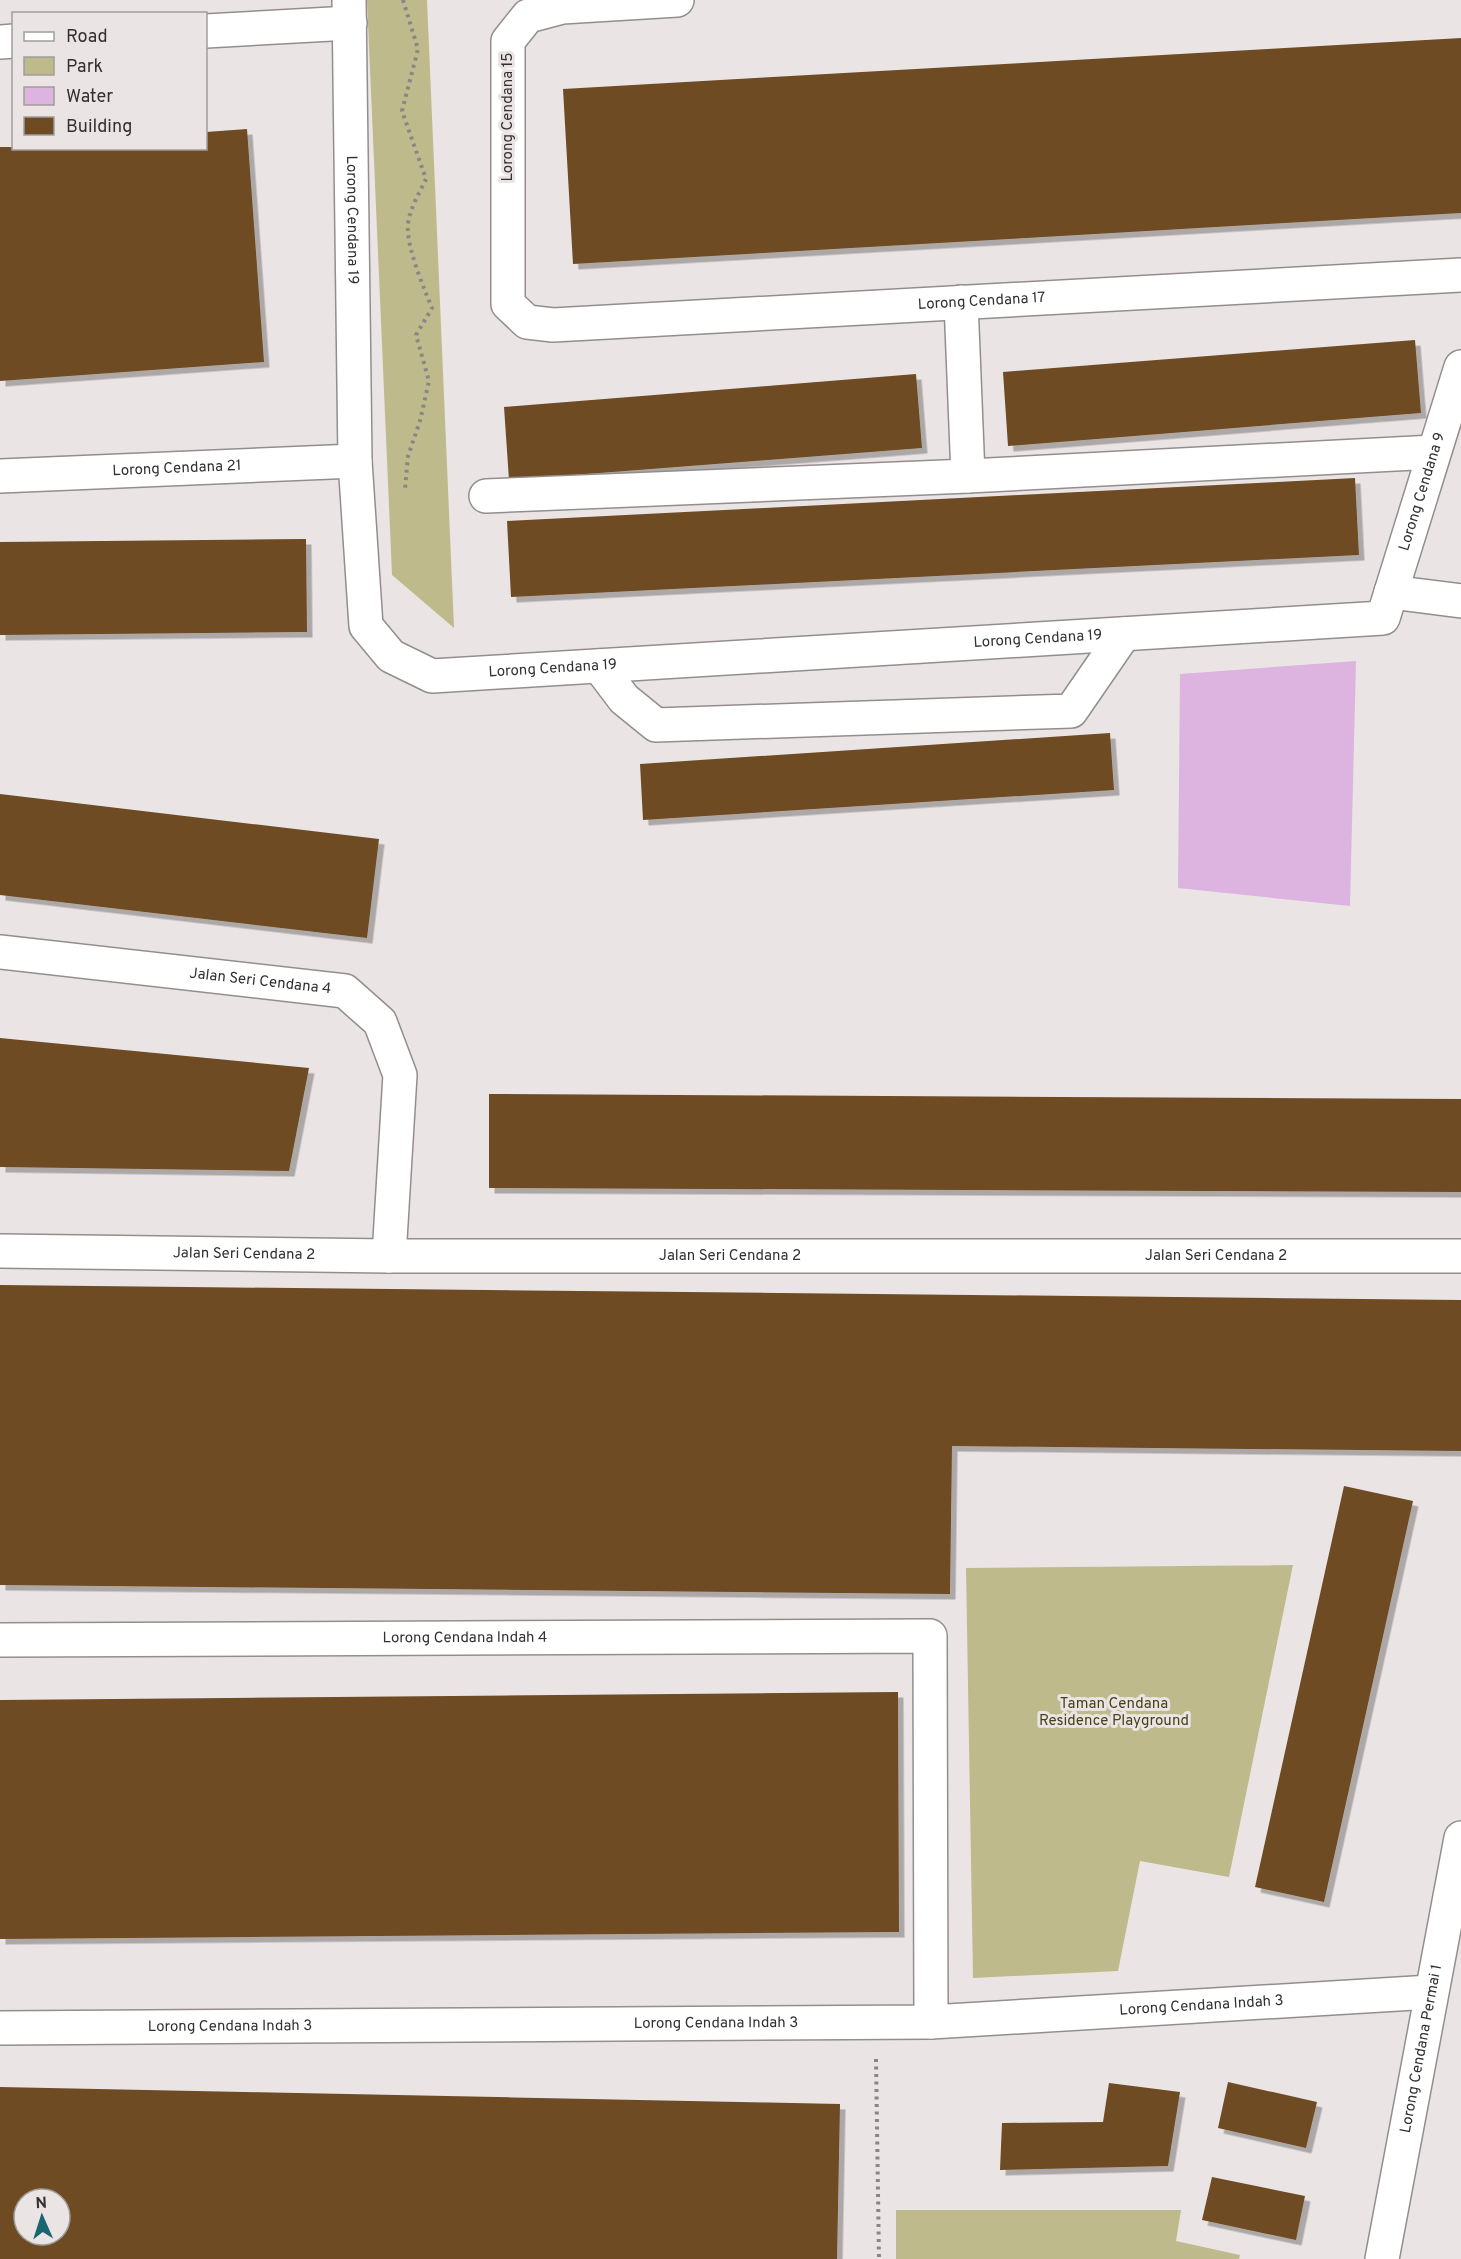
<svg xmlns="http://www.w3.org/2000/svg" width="1461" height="2259" font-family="Overpass,sans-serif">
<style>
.green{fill:#bfba8b}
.water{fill:#dcb4df}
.building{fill:#6e4b23;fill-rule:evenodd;filter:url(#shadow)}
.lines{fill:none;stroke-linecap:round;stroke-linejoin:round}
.minor-casing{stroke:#938e8d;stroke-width:36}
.path{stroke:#898686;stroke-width:4;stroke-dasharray:3 4.5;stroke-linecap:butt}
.minor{stroke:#fff;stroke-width:33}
.labels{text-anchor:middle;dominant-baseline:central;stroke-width:6;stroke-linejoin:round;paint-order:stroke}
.street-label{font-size:15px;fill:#323030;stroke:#eae5e4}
.park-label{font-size:15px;fill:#474117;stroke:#eae5e4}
</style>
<defs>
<filter id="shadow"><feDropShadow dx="5.5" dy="5.5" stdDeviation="0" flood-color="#0004"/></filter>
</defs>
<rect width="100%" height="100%" fill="#eae5e4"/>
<!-- green -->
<path class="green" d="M367,0H427L454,628L392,575Z
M1293,1565L1229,1877L1140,1861L1118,1971L973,1978L966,1568Z
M896,2210H1181L1176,2241L1240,2255L1239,2259H896Z"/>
<!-- water -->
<path class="water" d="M1356,661L1350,906L1178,888L1180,674Z"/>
<!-- building -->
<path class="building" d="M1461,38V213L573,264L563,89Z
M247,129L264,362L0,381V147L206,148V132Z
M1415,340L1421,413L1008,446L1003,372Z
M916,374L922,448L509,480L504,407Z
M1355,478L1359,555L511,597L507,521Z
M306,539L307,632L0,635V542Z
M1110,733L1114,790L643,820L640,764Z
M0,794L379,839L367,938L0,895Z
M0,1038L309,1068L289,1171L0,1167Z
M489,1094L1461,1099V1192L489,1188Z
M0,1285L1461,1300V1451L952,1446L950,1594L0,1585Z
M1344,1486L1413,1501L1324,1902L1255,1887Z
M898,1692L899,1932L0,1939V1700Z
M1228,2082L1317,2102L1306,2148L1218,2128Z
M1109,2083L1180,2092L1168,2166L1000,2170L1002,2123L1103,2122Z
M0,2087L840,2104L837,2259H0ZM24,2199H60V2235H24Z
M1212,2177L1305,2196L1296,2240L1202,2220Z"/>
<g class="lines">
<defs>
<g id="minor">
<path id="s1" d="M349,0L355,461L366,626L391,656L432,676L1383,618L1461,367"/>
<path id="s2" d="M677,0L562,7L528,16L508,41V304L527,322L553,325L1461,275"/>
<path d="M206,31L350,23"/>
<path d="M0,42L14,41"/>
<path d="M961,302L968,476"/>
<path id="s3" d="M0,476L355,461"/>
<path d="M486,496L968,476L1434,452"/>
<path d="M1391,592L1461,601"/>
<path d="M599,666L624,699L656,725L1071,711L1124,634"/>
<path id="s4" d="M0,952L345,991L380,1022L400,1075L389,1256"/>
<path id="s5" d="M0,1251L389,1256H1461"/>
<path id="s6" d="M0,1640L930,1636L931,2022"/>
<path id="s7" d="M0,2028L931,2022L1431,1992"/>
<path id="s8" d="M1382,2259L1461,1838"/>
</g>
</defs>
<!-- minor casing -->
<use href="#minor" class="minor-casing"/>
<!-- path -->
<path class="path" d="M403,0L418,49L402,111L426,179C419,194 406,214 408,232C409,252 424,289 432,308L416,335L429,381L420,421L408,456L405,489
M876,2059L879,2259"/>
<!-- minor -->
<use href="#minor" class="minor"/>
</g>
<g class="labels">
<!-- street labels -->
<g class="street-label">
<text transform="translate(508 117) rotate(-90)">Lorong Cendana 15</text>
<text stroke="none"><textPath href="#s1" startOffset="220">Lorong Cendana 19</textPath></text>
<text stroke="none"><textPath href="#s2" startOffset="927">Lorong Cendana 17</textPath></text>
<text stroke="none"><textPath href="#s3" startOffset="177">Lorong Cendana 21</textPath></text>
<text stroke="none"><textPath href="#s1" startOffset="1796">Lorong Cendana 9</textPath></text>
<text stroke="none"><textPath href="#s1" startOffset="1318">Lorong Cendana 19</textPath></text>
<text stroke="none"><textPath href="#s1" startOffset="832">Lorong Cendana 19</textPath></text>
<text stroke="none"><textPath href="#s4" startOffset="262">Jalan Seri Cendana 4</textPath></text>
<text stroke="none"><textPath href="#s5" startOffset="244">Jalan Seri Cendana 2</textPath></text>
<text stroke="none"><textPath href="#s5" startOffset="730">Jalan Seri Cendana 2</textPath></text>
<text stroke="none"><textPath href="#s5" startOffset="1216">Jalan Seri Cendana 2</textPath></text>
<text stroke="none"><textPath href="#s6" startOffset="465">Lorong Cendana Indah 4</textPath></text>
<text stroke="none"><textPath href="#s7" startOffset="1202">Lorong Cendana Indah 3</textPath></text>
<text stroke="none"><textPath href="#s7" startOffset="716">Lorong Cendana Indah 3</textPath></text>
<text stroke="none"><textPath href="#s7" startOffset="230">Lorong Cendana Indah 3</textPath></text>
<text stroke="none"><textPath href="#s8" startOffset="214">Lorong Cendana Permai 1</textPath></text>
</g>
<!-- park labels -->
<g class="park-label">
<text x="1114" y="1704">Taman Cendana<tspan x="1114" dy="17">Residence Playground</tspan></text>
</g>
</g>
<!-- legend -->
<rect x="12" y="12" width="195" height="138" fill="#eae5e4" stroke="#a09d9c" stroke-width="1.5"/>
<rect x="24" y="32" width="30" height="9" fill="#ffffff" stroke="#a09d9c" stroke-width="1.5"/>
<text x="66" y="42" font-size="18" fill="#323030">Road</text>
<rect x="24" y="57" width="30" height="18" fill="#bfba8b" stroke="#a09d9c" stroke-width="1.5"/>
<text x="66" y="72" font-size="18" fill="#323030">Park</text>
<rect x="24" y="87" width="30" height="18" fill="#dcb4df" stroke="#a09d9c" stroke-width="1.5"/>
<text x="66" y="102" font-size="18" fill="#323030">Water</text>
<rect x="24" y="117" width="30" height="18" fill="#6e4b23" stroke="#a09d9c" stroke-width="1.5"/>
<text x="66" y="132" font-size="18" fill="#323030">Building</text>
<!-- north arrow -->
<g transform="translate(42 2217) rotate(357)"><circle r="28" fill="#eae5e4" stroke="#a09d9c" stroke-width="1.5"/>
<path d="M0-4.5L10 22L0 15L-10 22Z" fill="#19666e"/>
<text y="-9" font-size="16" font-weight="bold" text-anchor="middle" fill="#323030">N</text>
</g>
</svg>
